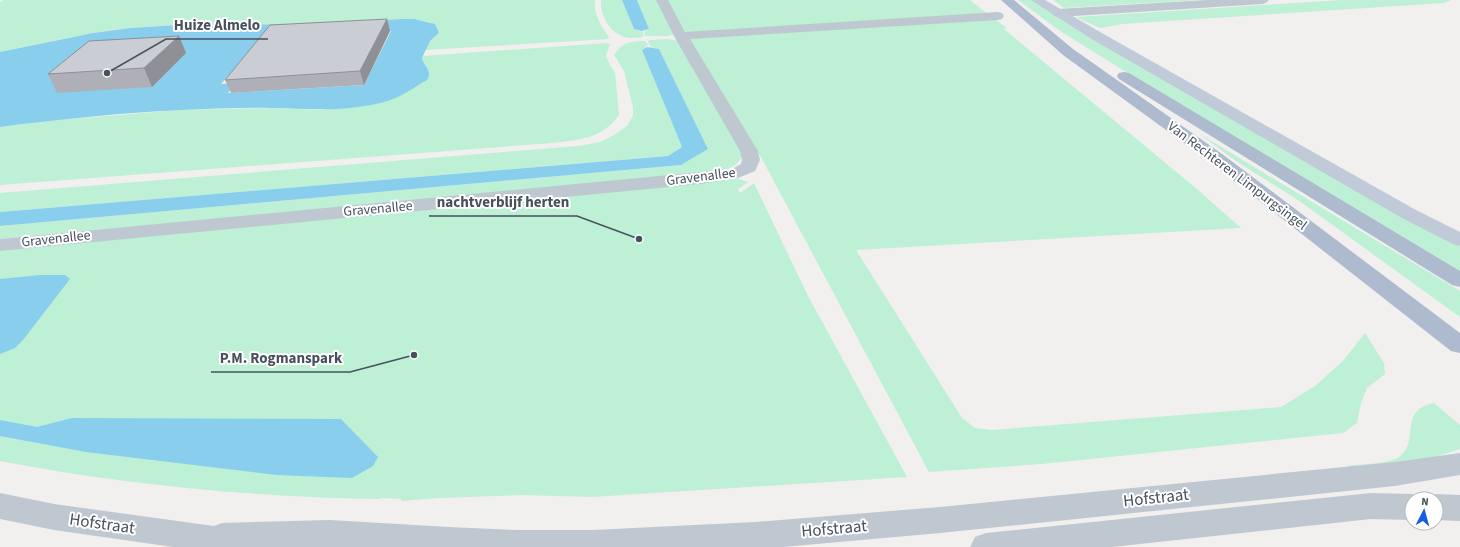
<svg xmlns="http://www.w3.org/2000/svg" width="1460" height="547" font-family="'Source Sans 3',sans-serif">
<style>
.green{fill:#bdf0d5}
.water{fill:#89cfed;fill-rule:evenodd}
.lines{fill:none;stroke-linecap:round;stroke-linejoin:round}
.minor{fill:#bfc8d1;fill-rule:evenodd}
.tertiary{fill:#bfc8d1;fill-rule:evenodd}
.secondary{fill:#c1cad8;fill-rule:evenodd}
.primary{fill:#aebbce;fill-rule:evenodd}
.wall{fill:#afb0b7}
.shaded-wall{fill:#8e9095}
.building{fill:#cbcdd5;stroke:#8e9095}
.labels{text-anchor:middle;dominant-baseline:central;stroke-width:4;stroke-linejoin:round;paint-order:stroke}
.street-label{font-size:14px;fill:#47505d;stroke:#fff}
.near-street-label{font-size:17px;fill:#47505d;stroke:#fff}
.leader{fill:none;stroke:#47505d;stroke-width:1.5}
.callout-dot{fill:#47505d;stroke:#fff;stroke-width:1.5}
.callout-label{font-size:15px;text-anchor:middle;font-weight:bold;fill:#47505d;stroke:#fff;stroke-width:4;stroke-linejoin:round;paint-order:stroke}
</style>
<rect width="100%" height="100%" fill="#f2efef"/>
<!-- green -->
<path class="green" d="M4,0H595C593,14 601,26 609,37L608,39L425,50L430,41L439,33L430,22C393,16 355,23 318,24C256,26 193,22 131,28C86,32 43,44 0,52V2Z
M601,0H622L634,29L642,31L644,36C642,38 637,37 632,38C613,38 600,18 601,0Z
M637,0H657L674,34L667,36H645L644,32L649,29Z
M667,0H970L990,16L687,33L685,32Z
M1018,0H1032L1109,48L1460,246V271L1168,98L1060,31Z
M1053,0H1200L1064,8Z
M1342,0H1451L1444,3L1122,24L1100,28L1076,17Z
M993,18L1007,28L1004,29L1198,190L1241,228L856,250L962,418L975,428L992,430L1281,407L1315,386L1343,361L1365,333L1384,363L1385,374L1367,388L1361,403L1357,423L1343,433L1042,464L929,472L761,157L688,40L689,38Z
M668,39L678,41L742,152C742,167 724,170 713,173L0,239V226L681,165L708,149L659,49L651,47L648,42L649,40Z
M645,41L648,45L642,50L682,147L668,156L0,212V193L578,146L600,142L614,135L627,126L633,116V107L624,71L614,55C622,42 631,41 645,41Z
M607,43L610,44L606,56L611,67L615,72L619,115C602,139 579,140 552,143L0,185V127L43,121L180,110L271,108L323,110L404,94L413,87L427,67L422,61L423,56Z
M1198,133L1460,291V317L1298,200L1236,161Z
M735,178L748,182L738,189L740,193L754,183L808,296L907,477L592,497L521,495L439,498L401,501V499L381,498L380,499C253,497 125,485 0,461V249Z
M1434,403L1460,425V449L1418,462L1351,470L1347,466C1359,464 1390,464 1399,457C1421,441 1397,410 1434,403Z"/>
<!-- water -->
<path class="water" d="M622,0H637L649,29L642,31L634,29Z
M402,19H414L435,24L439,33L430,41L422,58C424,67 433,70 427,80C413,88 400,98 384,102C347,112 310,109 272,108C242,107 211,109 181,110C121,113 60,119 0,127V52L93,33L130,28L178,25L317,24ZM391,31L364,85L228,93L236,83L221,84L241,61L274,38Z
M647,47L659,49L708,149L681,165L0,226V212L668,156L682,147L642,50Z
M40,275H65L70,279L23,340L15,348L0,354V279Z
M72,418L341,419L378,457L373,466L352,478L277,475L86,452L0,436V420L37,427Z"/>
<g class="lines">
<!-- minor -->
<path class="minor" d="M656,0H668L685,32L998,12L1002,13L1004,16L1002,19L998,20L690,39L758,151L760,160L755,171L738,178L700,184L0,251V239L732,169L741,164L742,160L740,151L674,36Z
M1207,0H1269L1267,2L1263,4L1058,17L1054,16L1052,13L1054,10L1058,9Z
M0,493L54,504L214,526L222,523L330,520L449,527L460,531L465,541L462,547H173L54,530L0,519Z"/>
<!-- tertiary -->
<path class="tertiary" d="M1460,453V475L1395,486L940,533L783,547H431L438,531L449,527L515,530H593L755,522L940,507L1395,462Z
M1371,493L1412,494L1423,499H1412V520L1371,519L1112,547H970L975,537L986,533Z
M1436,494L1460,495V521L1436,520V499H1425Z
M405,525L416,529L421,539L419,547H387L394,529Z"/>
<!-- secondary -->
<path class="secondary" d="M1031,0H1045L1100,32L1416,210L1460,232V246L1453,244L1402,218L1090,38Z"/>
<!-- primary -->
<path class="primary" d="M1001,0H1014L1073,49L1222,154L1460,333V353L1451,351L1210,162L1063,55Z
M1124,72L1129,73L1460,271V287L1452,285L1119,79L1117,76L1119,73Z"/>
</g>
<!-- wall -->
<path class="wall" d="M387,19L390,31L364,85L231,93L225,80Z
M179,36L186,53L152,87L57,93L48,74Z"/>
<!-- shaded-wall -->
<path class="shaded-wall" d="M387,19L390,31L364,85L360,71Z
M179,36L186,53L152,87L144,68Z"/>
<!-- building -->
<path class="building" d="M387,19L360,71L225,80L270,25Z
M179,36L144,68L48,74L89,41Z"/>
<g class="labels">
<!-- street labels -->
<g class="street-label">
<text transform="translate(1237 176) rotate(37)">Van Rechteren Limpurgsingel</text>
<text transform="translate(701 177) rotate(-7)">Gravenallee</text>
<text transform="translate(378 209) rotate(-5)">Gravenallee</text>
<text transform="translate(56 239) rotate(-6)">Gravenallee</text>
</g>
<!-- near-street labels -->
<g class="near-street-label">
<text transform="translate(1156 498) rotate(-6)">Hofstraat</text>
<text transform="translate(102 524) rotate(8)">Hofstraat</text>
<text transform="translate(834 529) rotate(-5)">Hofstraat</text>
</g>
</g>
<!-- callouts -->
<path class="leader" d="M107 73L166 39H268M639 239L577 216H429M414 355L350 372H211"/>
<g class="callout-dot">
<circle cx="107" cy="73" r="4"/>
<circle cx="639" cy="239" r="4"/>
<circle cx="414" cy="355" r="4"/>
</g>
<g class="callout-label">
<text x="217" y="30">Huize Almelo</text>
<text x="503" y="207">nachtverblijf herten</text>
<text x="281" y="363">P.M. Rogmanspark</text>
</g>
<!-- north arrow -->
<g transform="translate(1424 511) rotate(6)"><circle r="19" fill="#ffffff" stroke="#b5b9be"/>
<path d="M0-3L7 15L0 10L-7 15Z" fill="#165ce4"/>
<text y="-6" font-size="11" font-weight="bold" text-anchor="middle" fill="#47505d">N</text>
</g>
</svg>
